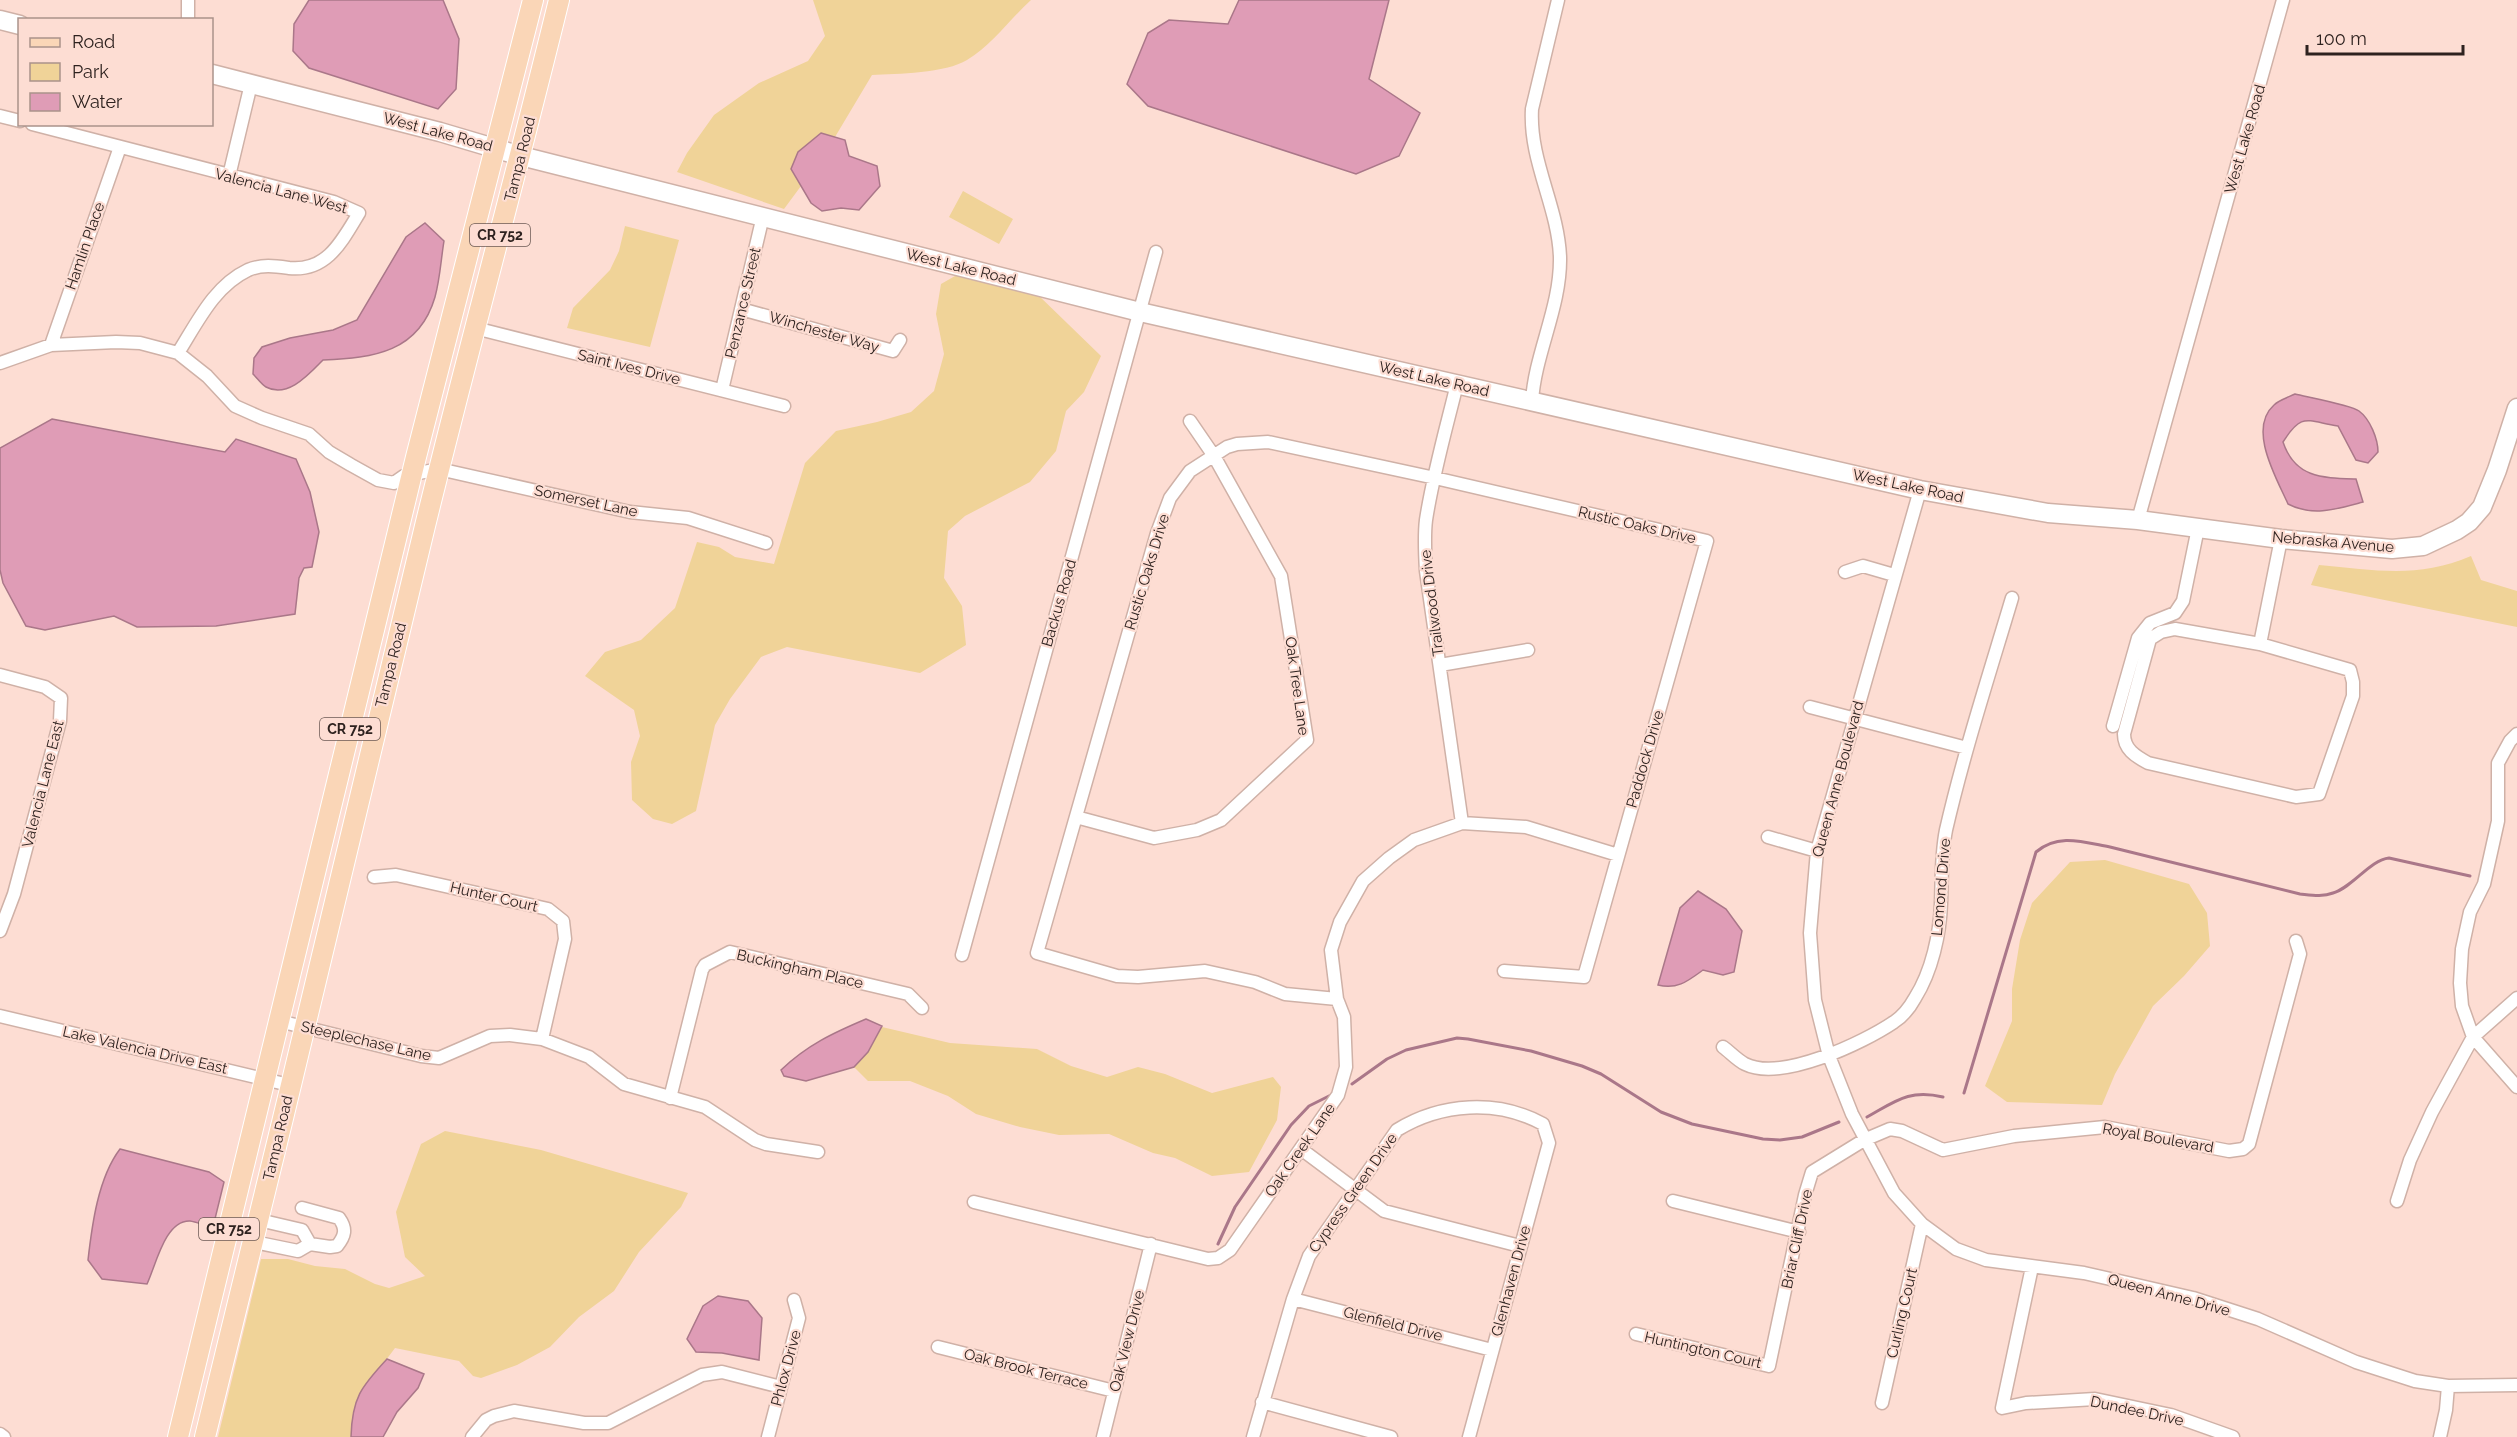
<svg xmlns="http://www.w3.org/2000/svg" width="2517" height="1437" font-family="Raleway,sans-serif">
<style>
.green{fill:#f0d398}
.water{fill:#df9cb6;stroke:#aa7789;stroke-width:1.5}
.lines{fill:none;stroke-linecap:round;stroke-linejoin:round}
.stream{stroke:#aa7789;stroke-width:3}
.street-casing{stroke:#cfb1a7;stroke-width:15}
.secondary-casing{stroke:#cfb1a7;stroke-width:21}
.primary-casing{stroke:#fff;stroke-width:22}
.street{stroke:#fff;stroke-width:12}
.secondary{stroke:#fff;stroke-width:18}
.primary{stroke:#fad6b7;stroke-width:20}
.labels{text-anchor:middle;dominant-baseline:central;stroke-width:4.5;stroke-linejoin:round;paint-order:stroke}
.shield{fill:#fdddd3;stroke:#6c5a55;stroke-width:1.5}
.shield-label{font-size:14px;font-weight:bold;fill:#2e221f}
.street-label{font-size:15px;fill:#2e221f;stroke:#fdddd3}
</style>
<rect width="100%" height="100%" fill="#fdddd3"/>
<!-- green -->
<path class="green" d="M813,0H1031C1010,19 992,45 967,60C946,73 897,74 872,75L835,137L821,134L791,169L801,186L784,209L677,172L687,153L714,115L759,83L808,61L825,36Z
M963,191L1013,219L999,244L949,217Z
M625,226L679,240L650,347L567,328L573,308L610,270L619,251Z
M962,272L1034,291L1101,356L1084,392L1066,411L1056,451L1030,482L965,516L948,531L944,578L962,606L966,645L920,673L787,647L761,657L730,699L715,725L696,811L672,824L653,819L632,800L631,762L640,736L634,710L585,676L605,652L641,640L675,608L697,542L719,547L735,557L774,564L805,463L836,431L877,422L911,412L934,391L944,354L936,314L941,284Z
M2471,556L2481,580L2517,591V627L2311,585L2319,565C2376,570 2417,579 2471,556Z
M2105,860L2189,884L2207,913L2210,946L2184,976L2153,1006L2115,1074L2102,1105L2007,1102L1985,1086L2012,1021V989L2020,940L2032,903L2070,862Z
M882,1027L950,1043L1037,1049L1071,1066L1107,1077L1138,1067L1165,1074L1212,1093L1273,1077L1281,1087L1277,1120L1249,1172L1212,1176L1175,1158L1153,1153L1109,1134L1059,1135L1020,1127L976,1114L948,1096L910,1081H868L854,1067L868,1052Z
M445,1131L541,1150L688,1193L681,1207L639,1252L614,1291L579,1317L550,1347L517,1365L481,1378L473,1376L459,1361L395,1348C372,1380 352,1394 351,1437H218L261,1259H288L315,1266L345,1269L375,1284L389,1288L425,1276L405,1257L396,1212L421,1144Z"/>
<!-- water -->
<path class="water" d="M309,0H443L459,39L456,89L438,109L309,68L293,51L294,24Z
M1239,0H1389L1369,79L1420,113L1399,156L1356,174L1148,106L1127,84L1148,33L1169,20L1228,24Z
M821,133L845,140L849,156L877,166L880,186L859,210L841,208L822,211L811,203L791,169L798,152Z
M425,223L444,241C441,259 440,279 435,297C419,352 374,358 323,360C310,373 288,399 266,387C262,385 257,378 253,374L254,358L262,347L290,338L333,330L357,320L406,237Z
M2295,394C2307,397 2351,405 2359,411C2370,419 2378,439 2378,452L2368,463L2356,460L2338,426C2306,421 2302,412 2283,442C2295,478 2322,478 2356,479L2363,502C2337,509 2313,517 2288,504C2277,479 2247,429 2274,405C2279,400 2289,397 2295,394Z
M52,419L225,452L236,439L296,459L310,492L319,532L312,567L304,568L299,578L295,614L216,626L137,627L114,616L45,630L26,626L3,583L0,570V448Z
M1698,891L1726,909L1742,931L1734,972L1723,975L1703,970C1688,981 1677,990 1658,985L1680,908Z
M866,1019L882,1026L868,1052L854,1067L806,1081L784,1076L781,1070C807,1045 833,1033 866,1019Z
M120,1149L209,1172L224,1182L213,1227C206,1226 197,1222 190,1221C165,1220 156,1265 147,1284L102,1279L88,1260C92,1225 98,1178 120,1149Z
M718,1296L748,1301L762,1318L759,1360L722,1353L696,1352L687,1339L703,1306Z
M387,1359L424,1374L418,1388L397,1412L383,1437H351C352,1398 361,1387 387,1359Z"/>
<g class="lines">
<!-- stream -->
<path class="stream" d="M1352,1084L1387,1059L1406,1050L1457,1038L1468,1039L1531,1051L1582,1066L1601,1074L1661,1112L1692,1124L1763,1139L1780,1140L1802,1137L1839,1122
M1964,1093L2036,852C2058,833 2083,842 2110,847L2300,894C2311,895 2323,897 2333,893C2353,887 2370,860 2389,858L2470,876
M1867,1117C1896,1101 1909,1089 1943,1097
M1218,1244L1235,1207L1291,1125L1309,1106L1333,1094"/>
<defs>
<path id="street" d="M188,20V0
M0,116L20,121
M32,124L334,202L359,213C342,241 327,272 289,268C275,266 262,264 248,270C214,286 197,323 178,353
M229,176L251,84
M741,309L893,351L900,340
M475,328L784,406
M51,345L120,147
M0,363L51,345L116,342L140,343L178,353L207,376L235,406L262,418L309,434L329,452L351,465L378,480L394,483L404,476L439,469L630,512L688,518L766,543
M1457,384C1446,429 1433,474 1426,520C1424,536 1425,554 1426,571L1462,823
M722,390L763,216
M1532,401C1535,353 1561,307 1560,257C1558,206 1529,161 1532,109L1558,0
M1920,490L1817,851L1810,933L1815,1000L1829,1056L1852,1114L1894,1193L1922,1224L1956,1249L1986,1260L2084,1273L2193,1298L2258,1319L2356,1362L2415,1381L2448,1386L2517,1385
M2138,520L2283,0
M1845,572L1863,566L1894,575
M2175,629L2260,644L2350,670L2353,682V696L2319,794L2296,797L2148,763C2135,756 2124,749 2124,734L2150,639L2161,632Z
M2260,644L2281,539
M1440,665L1528,650
M0,675L45,687L61,698L60,721L14,894L0,931
M1810,707L1967,748
M2113,726L2138,638L2150,623L2175,613L2183,601L2198,528
M2517,734L2510,741L2498,763V821L2484,884L2470,912L2462,949L2460,983L2462,1006L2473,1037L2517,1087
M1076,817L1154,838L1197,830L1221,820L1307,740L1281,576L1214,456L1190,421
M1768,837L1817,851
M374,877L396,875L548,909L563,921L565,939L542,1039
M962,955L1156,252
M1337,999L1285,994L1255,982L1205,971L1138,977L1117,976L1037,953L1157,533L1170,498L1190,471L1227,447L1237,444L1268,442L1435,478L1707,541L1584,977L1504,971
M0,1016L289,1085
M279,1021L421,1056L439,1058L490,1036L510,1035L542,1039L589,1057L624,1084L705,1107L755,1140L766,1144L818,1152
M1723,1047C1730,1052 1737,1060 1745,1064C1781,1082 1863,1043 1894,1022C1902,1017 1910,1007 1915,998C1932,971 1940,934 1941,903C1942,878 1941,855 1946,830C1964,752 1989,675 2012,598
M670,1098L702,970L705,965L730,952L908,994L922,1008
M1301,1149L1384,1211L1520,1246
M1673,1201L1799,1232
M2397,1201L2410,1160L2432,1112L2473,1037L2517,998
M974,1202L1208,1259L1218,1258L1230,1250L1338,1095L1346,1067L1344,1017L1337,999L1331,950L1340,922L1363,881L1389,858L1414,840L1462,823L1526,827L1618,855
M259,1220L302,1230L310,1244
M254,1242L298,1251L310,1244L330,1247L337,1246C345,1236 347,1229 339,1218L302,1208
M2032,1267L2002,1408L2026,1403L2095,1399L2171,1415L2233,1437
M1293,1299L1492,1350
M1636,1334L1769,1366L1805,1195L1812,1172L1864,1140L1890,1129L1902,1131L1943,1150L2014,1136L2105,1127L2229,1151L2243,1149L2249,1144L2300,954L2296,941
M938,1347L1114,1391
M1262,1402L1391,1437
M1882,1403L1922,1224
M0,1434L4,1437
M472,1437L486,1420L494,1416L514,1411L584,1423H608L702,1375L722,1372L781,1387
M768,1437L799,1318L794,1300
M1103,1437L1151,1244
M1253,1437L1293,1299L1309,1256L1397,1130C1441,1103 1497,1099 1543,1124L1549,1143L1469,1437
M2440,1437L2446,1410L2448,1386"/>
<path id="secondary" d="M0,20L20,25
M212,74L440,132L521,156L1140,312L1920,490L2048,513L2138,520L2281,539L2392,549L2423,546L2457,530L2469,522L2482,507L2497,470L2517,408"/>
<path id="primary" d="M178,1437L416,457L533,0
M205,1437C281,1134 351,829 425,526C468,350 516,176 559,0"/>
</defs>
<!-- street casing -->
<use href="#street" class="street-casing"/>
<!-- secondary casing -->
<use href="#secondary" class="secondary-casing"/>
<!-- primary casing -->
<use href="#primary" class="primary-casing"/>
<!-- street -->
<use href="#street" class="street"/>
<!-- secondary -->
<use href="#secondary" class="secondary"/>
<!-- primary -->
<use href="#primary" class="primary"/>
</g>
<g class="labels">
<!-- shield labels -->
<g class="shield">
<rect x="470" y="224" width="60" height="22" rx="4.5"/>
<rect x="320" y="718" width="60" height="22" rx="4.5"/>
<rect x="199" y="1218" width="60" height="22" rx="4.5"/>
</g>
<g class="shield-label">
<text x="500" y="235">CR 752</text>
<text x="350" y="729">CR 752</text>
<text x="229" y="1229">CR 752</text>
</g>
<!-- street labels -->
<g class="street-label">
<text transform="translate(438 132) rotate(15)">West Lake Road</text>
<text transform="translate(2245 139) rotate(-74)">West Lake Road</text>
<text transform="translate(520 159) rotate(-76)">Tampa Road</text>
<text transform="translate(281 191) rotate(15)">Valencia Lane West</text>
<text transform="translate(85 246) rotate(-71)">Hamlin Place</text>
<text transform="translate(961 267) rotate(14)">West Lake Road</text>
<text transform="translate(743 303) rotate(-77)">Penzance Street</text>
<text transform="translate(824 332) rotate(16)">Winchester Way</text>
<text transform="translate(629 367) rotate(14)">Saint Ives Drive</text>
<text transform="translate(1434 379) rotate(13)">West Lake Road</text>
<text transform="translate(1908 486) rotate(12)">West Lake Road</text>
<text transform="translate(586 501) rotate(12)">Somerset Lane</text>
<text transform="translate(1637 525) rotate(13)">Rustic Oaks Drive</text>
<text transform="translate(2333 542) rotate(5)">Nebraska Avenue</text>
<text transform="translate(1147 572) rotate(-73)">Rustic Oaks Drive</text>
<text transform="translate(1059 603) rotate(-74)">Backus Road</text>
<text transform="translate(1432 603) rotate(-97)">Trailwood Drive</text>
<text transform="translate(391 665) rotate(-76)">Tampa Road</text>
<text transform="translate(1297 686) rotate(82)">Oak Tree Lane</text>
<text transform="translate(1645 759) rotate(-74)">Paddock Drive</text>
<text transform="translate(1838 779) rotate(-75)">Queen Anne Boulevard</text>
<text transform="translate(43 784) rotate(-76)">Valencia Lane East</text>
<text transform="translate(1941 887) rotate(-85)">Lomond Drive</text>
<text transform="translate(494 897) rotate(13)">Hunter Court</text>
<text transform="translate(800 969) rotate(13)">Buckingham Place</text>
<text transform="translate(366 1041) rotate(13)">Steeplechase Lane</text>
<text transform="translate(145 1050) rotate(13)">Lake Valencia Drive East</text>
<text transform="translate(278 1138) rotate(-77)">Tampa Road</text>
<text transform="translate(2158 1138) rotate(10)">Royal Boulevard</text>
<text transform="translate(1300 1150) rotate(-55)">Oak Creek Lane</text>
<text transform="translate(1353 1193) rotate(-55)">Cypress Green Drive</text>
<text transform="translate(1797 1239) rotate(-78)">Briar Cliff Drive</text>
<text transform="translate(1511 1281) rotate(-75)">Glenhaven Drive</text>
<text transform="translate(2169 1295) rotate(15)">Queen Anne Drive</text>
<text transform="translate(1902 1313) rotate(-77)">Curling Court</text>
<text transform="translate(1393 1324) rotate(14)">Glenfield Drive</text>
<text transform="translate(1127 1341) rotate(-76)">Oak View Drive</text>
<text transform="translate(1703 1350) rotate(13)">Huntington Court</text>
<text transform="translate(786 1368) rotate(-75)">Phlox Drive</text>
<text transform="translate(1026 1369) rotate(14)">Oak Brook Terrace</text>
<text transform="translate(2137 1411) rotate(12)">Dundee Drive</text>
</g>
</g>
<!-- legend -->
<rect x="18" y="18" width="195" height="108" fill="#fdddd3" stroke="#aa928b" stroke-width="1.5"/>
<rect x="30" y="38" width="30" height="9" fill="#fad6b7" stroke="#aa928b" stroke-width="1.5"/>
<text x="72" y="48" font-size="18" fill="#2e221f">Road</text>
<rect x="30" y="63" width="30" height="18" fill="#f0d398" stroke="#aa928b" stroke-width="1.5"/>
<text x="72" y="78" font-size="18" fill="#2e221f">Park</text>
<rect x="30" y="93" width="30" height="18" fill="#df9cb6" stroke="#aa928b" stroke-width="1.5"/>
<text x="72" y="108" font-size="18" fill="#2e221f">Water</text>
<!-- scale -->
<path d="M2307 45v9h156v-9" fill="none" stroke="#2e221f" stroke-width="3"/>
<text x="2316" y="45" font-size="18" fill="#2e221f" stroke="#fdddd3" stroke-width="4.5" paint-order="stroke">100 m</text>
</svg>
